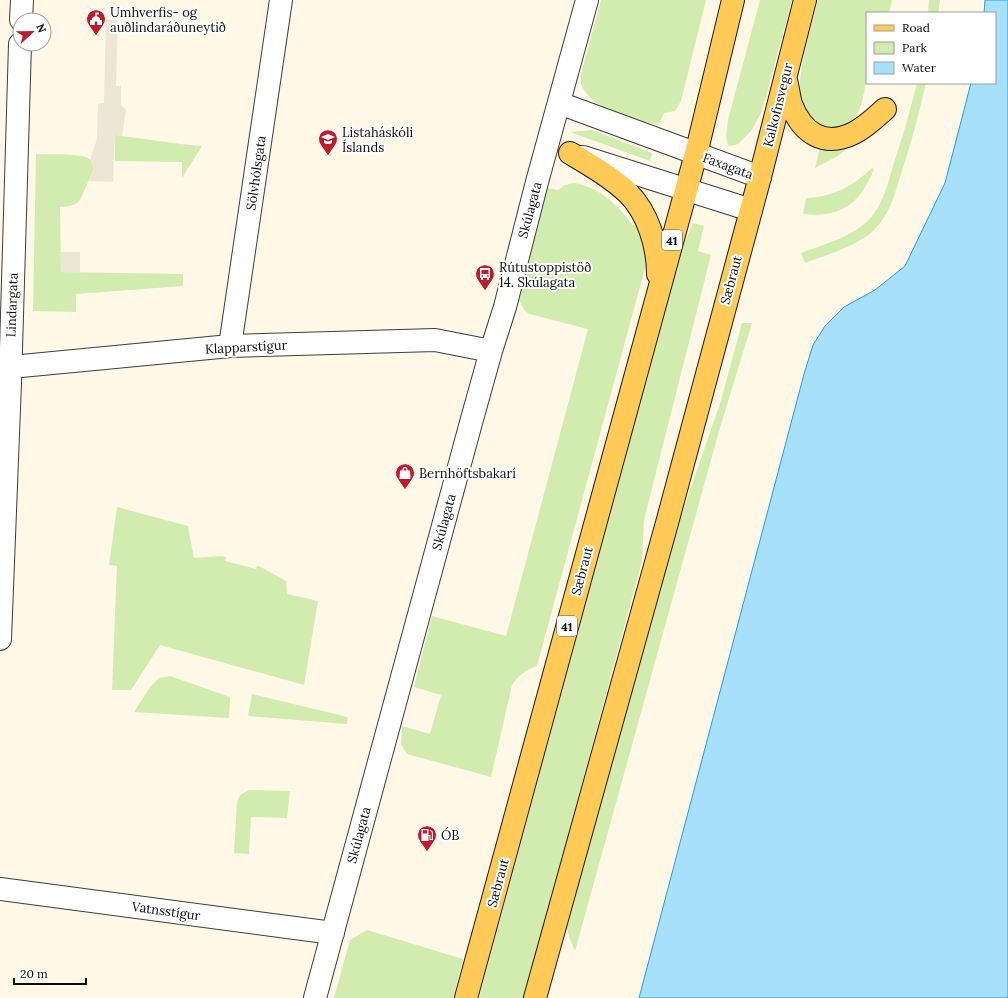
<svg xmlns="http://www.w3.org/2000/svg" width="1008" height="998" font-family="Lora,serif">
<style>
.green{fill:#d2ebae}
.plaza{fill:#ede6d7}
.water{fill:#a7e0fa;stroke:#299cd6}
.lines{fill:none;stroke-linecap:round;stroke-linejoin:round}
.minor-casing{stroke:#3d3d3d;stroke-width:24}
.major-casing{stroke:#1b1b1b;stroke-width:24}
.minor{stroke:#fff;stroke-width:22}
.major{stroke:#ffcb56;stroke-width:22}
.labels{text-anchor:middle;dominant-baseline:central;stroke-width:4;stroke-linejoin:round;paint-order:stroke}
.shield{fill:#fff;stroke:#545454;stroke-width:1}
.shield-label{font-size:12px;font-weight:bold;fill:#0a0a0a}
.poi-label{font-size:13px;fill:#0a0a0a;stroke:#fff;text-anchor:start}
.street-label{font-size:13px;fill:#0a0a0a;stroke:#fff}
</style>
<rect width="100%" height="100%" fill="#fff8e6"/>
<!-- green -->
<path class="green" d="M601,0H706L681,101L675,111L664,113L659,125C634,119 594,112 582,86C580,83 581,78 581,74Z
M760,0H792L767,93L761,113L751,131L738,144L730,146L728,145L726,137L728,120Z
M818,0H892L889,13H867C867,39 872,110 848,125C838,131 827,127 816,126C812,120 806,115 803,108C792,87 812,24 818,0Z
M929,0H940L938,13H928Z
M917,83H926C919,114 911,144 901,174C895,194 889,216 873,231C857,246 826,255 805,263L801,253C822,245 845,239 863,225C881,211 887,187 893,166C902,139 910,111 917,83Z
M592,130L652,153L650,161L570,132Z
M115,135L180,144L202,146L182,178V162L115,161Z
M820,147H849L838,156L815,168Z
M36,154C47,155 83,152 91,160C93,163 93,166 94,169L80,200C74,207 68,206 60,207L61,272L183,274V286L76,294V312L33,311Z
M872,168L874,169C860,204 841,218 803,214L806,198C833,197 853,186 872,168Z
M574,183C600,187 617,205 633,225L640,223L647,261L537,666C525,670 519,675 512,685L491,777L407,754L401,744L402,726L430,734L441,695L414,687L432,616L506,636L588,329L529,314L525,311L519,300L547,188L558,190L565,185Z
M693,223L704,226L698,251L711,255L644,520L642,561L524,998H479L682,248Z
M742,323H752L719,431L575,951L570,939L566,925L662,570L720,404Z
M117,507L188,526L194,558L222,556L226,557L225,561L256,569L257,566L261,567L286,581L287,594L318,601L304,685L160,645L131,690H112L117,566L109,565Z
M170,676L230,697L229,718L134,712L150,687L159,678Z
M252,694L348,717L347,724L248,716Z
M249,790L290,791L287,818L251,817L249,854L234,853L237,802L240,795Z
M367,930L463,959L453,998H334L350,940Z"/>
<!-- plaza -->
<path class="plaza" d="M106,20H118L116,86H121V105L126,110L122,136L115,135L113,182L89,181L94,169L90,160L97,139L98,104L104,103Z
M61,252H80V272H61Z"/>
<!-- water -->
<path class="water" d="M985,0H1008V998H639L804,374L813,345L825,326L844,307L875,290L905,266L945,183L971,83H995V13H984Z"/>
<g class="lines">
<defs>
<path id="minor" d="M21,20L22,0
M559,103L760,177
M583,157L751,210
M230,346L281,0
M0,368L230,346L435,340L491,351
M0,639L10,383L20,44
M0,889L333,933
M315,998L472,419L491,351L505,307L537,182L587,0"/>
<path id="major" d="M786,80C788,88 789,97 791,104C802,133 824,148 854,133C866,127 875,118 885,109
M570,153C590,165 611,177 628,193C648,213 658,246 658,274
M466,998L696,154L733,0
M535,998L667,523L760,177L805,0"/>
</defs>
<!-- minor casing -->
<use href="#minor" class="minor-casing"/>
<!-- major casing -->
<use href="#major" class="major-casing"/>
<!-- minor -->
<use href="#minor" class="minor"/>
<!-- major -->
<use href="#major" class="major"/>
</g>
<!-- icons -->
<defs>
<symbol id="civic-pin" viewBox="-11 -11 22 30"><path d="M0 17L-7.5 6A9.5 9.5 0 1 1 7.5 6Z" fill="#c11a2d" stroke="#fff"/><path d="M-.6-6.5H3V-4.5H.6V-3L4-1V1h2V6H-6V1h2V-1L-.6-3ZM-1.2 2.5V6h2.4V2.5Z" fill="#fff"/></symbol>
<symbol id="university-pin" viewBox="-11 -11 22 30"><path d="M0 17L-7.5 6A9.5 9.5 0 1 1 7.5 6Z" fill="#c11a2d" stroke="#fff"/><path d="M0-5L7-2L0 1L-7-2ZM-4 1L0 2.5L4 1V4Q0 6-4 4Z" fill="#fff"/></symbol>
<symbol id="bus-pin" viewBox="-11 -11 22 30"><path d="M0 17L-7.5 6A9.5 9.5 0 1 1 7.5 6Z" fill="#c11a2d" stroke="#fff"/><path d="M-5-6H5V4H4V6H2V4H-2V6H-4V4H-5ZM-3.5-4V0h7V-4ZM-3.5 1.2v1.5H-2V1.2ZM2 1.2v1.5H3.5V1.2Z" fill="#fff"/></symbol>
<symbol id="shop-pin" viewBox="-11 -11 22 30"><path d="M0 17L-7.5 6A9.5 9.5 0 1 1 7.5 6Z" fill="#c11a2d" stroke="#fff"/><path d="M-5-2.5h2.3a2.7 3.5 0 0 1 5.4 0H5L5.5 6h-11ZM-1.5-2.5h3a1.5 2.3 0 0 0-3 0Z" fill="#fff"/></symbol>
<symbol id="fuel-pin" viewBox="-11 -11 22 30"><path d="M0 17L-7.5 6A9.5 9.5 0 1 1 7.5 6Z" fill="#c11a2d" stroke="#fff"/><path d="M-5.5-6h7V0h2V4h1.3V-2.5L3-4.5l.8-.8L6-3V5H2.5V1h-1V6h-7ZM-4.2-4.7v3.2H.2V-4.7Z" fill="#fff"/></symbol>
</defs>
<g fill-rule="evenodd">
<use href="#civic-pin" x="85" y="8" width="22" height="30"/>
<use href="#university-pin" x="317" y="128" width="22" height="30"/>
<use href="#bus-pin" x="474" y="263" width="22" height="30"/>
<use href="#shop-pin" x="394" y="462" width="22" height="30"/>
<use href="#fuel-pin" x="416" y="824" width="22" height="30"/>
</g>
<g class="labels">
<!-- shield labels -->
<g class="shield">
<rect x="662" y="230" width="20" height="20" rx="3"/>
<rect x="557" y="616" width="20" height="20" rx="3"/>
</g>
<g class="shield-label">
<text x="672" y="240">41</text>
<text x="567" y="626">41</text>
</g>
<!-- poi labels -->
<g class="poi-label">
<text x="110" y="12">Umhverfis- og<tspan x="110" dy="15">auðlindaráðuneytið</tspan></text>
<text x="342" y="132">Listaháskóli<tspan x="342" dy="15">Íslands</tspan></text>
<text x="499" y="267">Rútustoppistöð<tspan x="499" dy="15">14. Skúlagata</tspan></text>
<text x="419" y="473">Bernhöftsbakarí</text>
<text x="441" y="835">ÓB</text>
</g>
<!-- street labels -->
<g class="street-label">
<text transform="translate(778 105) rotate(-76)">Kalkofnsvegur</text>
<text transform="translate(728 166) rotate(20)">Faxagata</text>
<text transform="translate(256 173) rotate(-82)">Sölvhólsgata</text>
<text transform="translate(530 210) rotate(-75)">Skúlagata</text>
<text transform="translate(731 280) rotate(-75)">Sæbraut</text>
<text transform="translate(12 305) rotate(-88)">Lindargata</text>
<text transform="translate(246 347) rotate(-3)">Klapparstígur</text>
<text transform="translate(444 522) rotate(-75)">Skúlagata</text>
<text transform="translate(582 571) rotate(-75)">Sæbraut</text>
<text transform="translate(359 835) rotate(-75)">Skúlagata</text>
<text transform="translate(498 883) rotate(-75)">Sæbraut</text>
<text transform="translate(166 911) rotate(8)">Vatnsstígur</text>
</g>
</g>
<!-- legend -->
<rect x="866" y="12" width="130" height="72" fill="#ffffff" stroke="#9d9d9d"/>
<rect x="874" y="25" width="20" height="6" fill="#ffcb56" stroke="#9d9d9d"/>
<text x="902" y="32" font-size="12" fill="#0a0a0a">Road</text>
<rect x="874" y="42" width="20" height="12" fill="#d2ebae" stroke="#9d9d9d"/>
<text x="902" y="52" font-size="12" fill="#0a0a0a">Park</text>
<rect x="874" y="62" width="20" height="12" fill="#a7e0fa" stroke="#9d9d9d"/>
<text x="902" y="72" font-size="12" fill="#0a0a0a">Water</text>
<!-- north arrow -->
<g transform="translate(32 32) rotate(68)"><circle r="19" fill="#ffffff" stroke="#9d9d9d"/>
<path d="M0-3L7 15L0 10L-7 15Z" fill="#c11a2d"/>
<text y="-6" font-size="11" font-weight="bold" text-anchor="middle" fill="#0a0a0a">N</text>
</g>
<!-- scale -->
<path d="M14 978v6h72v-6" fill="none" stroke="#0a0a0a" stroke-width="2"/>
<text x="20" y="978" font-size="12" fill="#0a0a0a" stroke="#ffffff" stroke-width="3" paint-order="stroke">20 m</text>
</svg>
